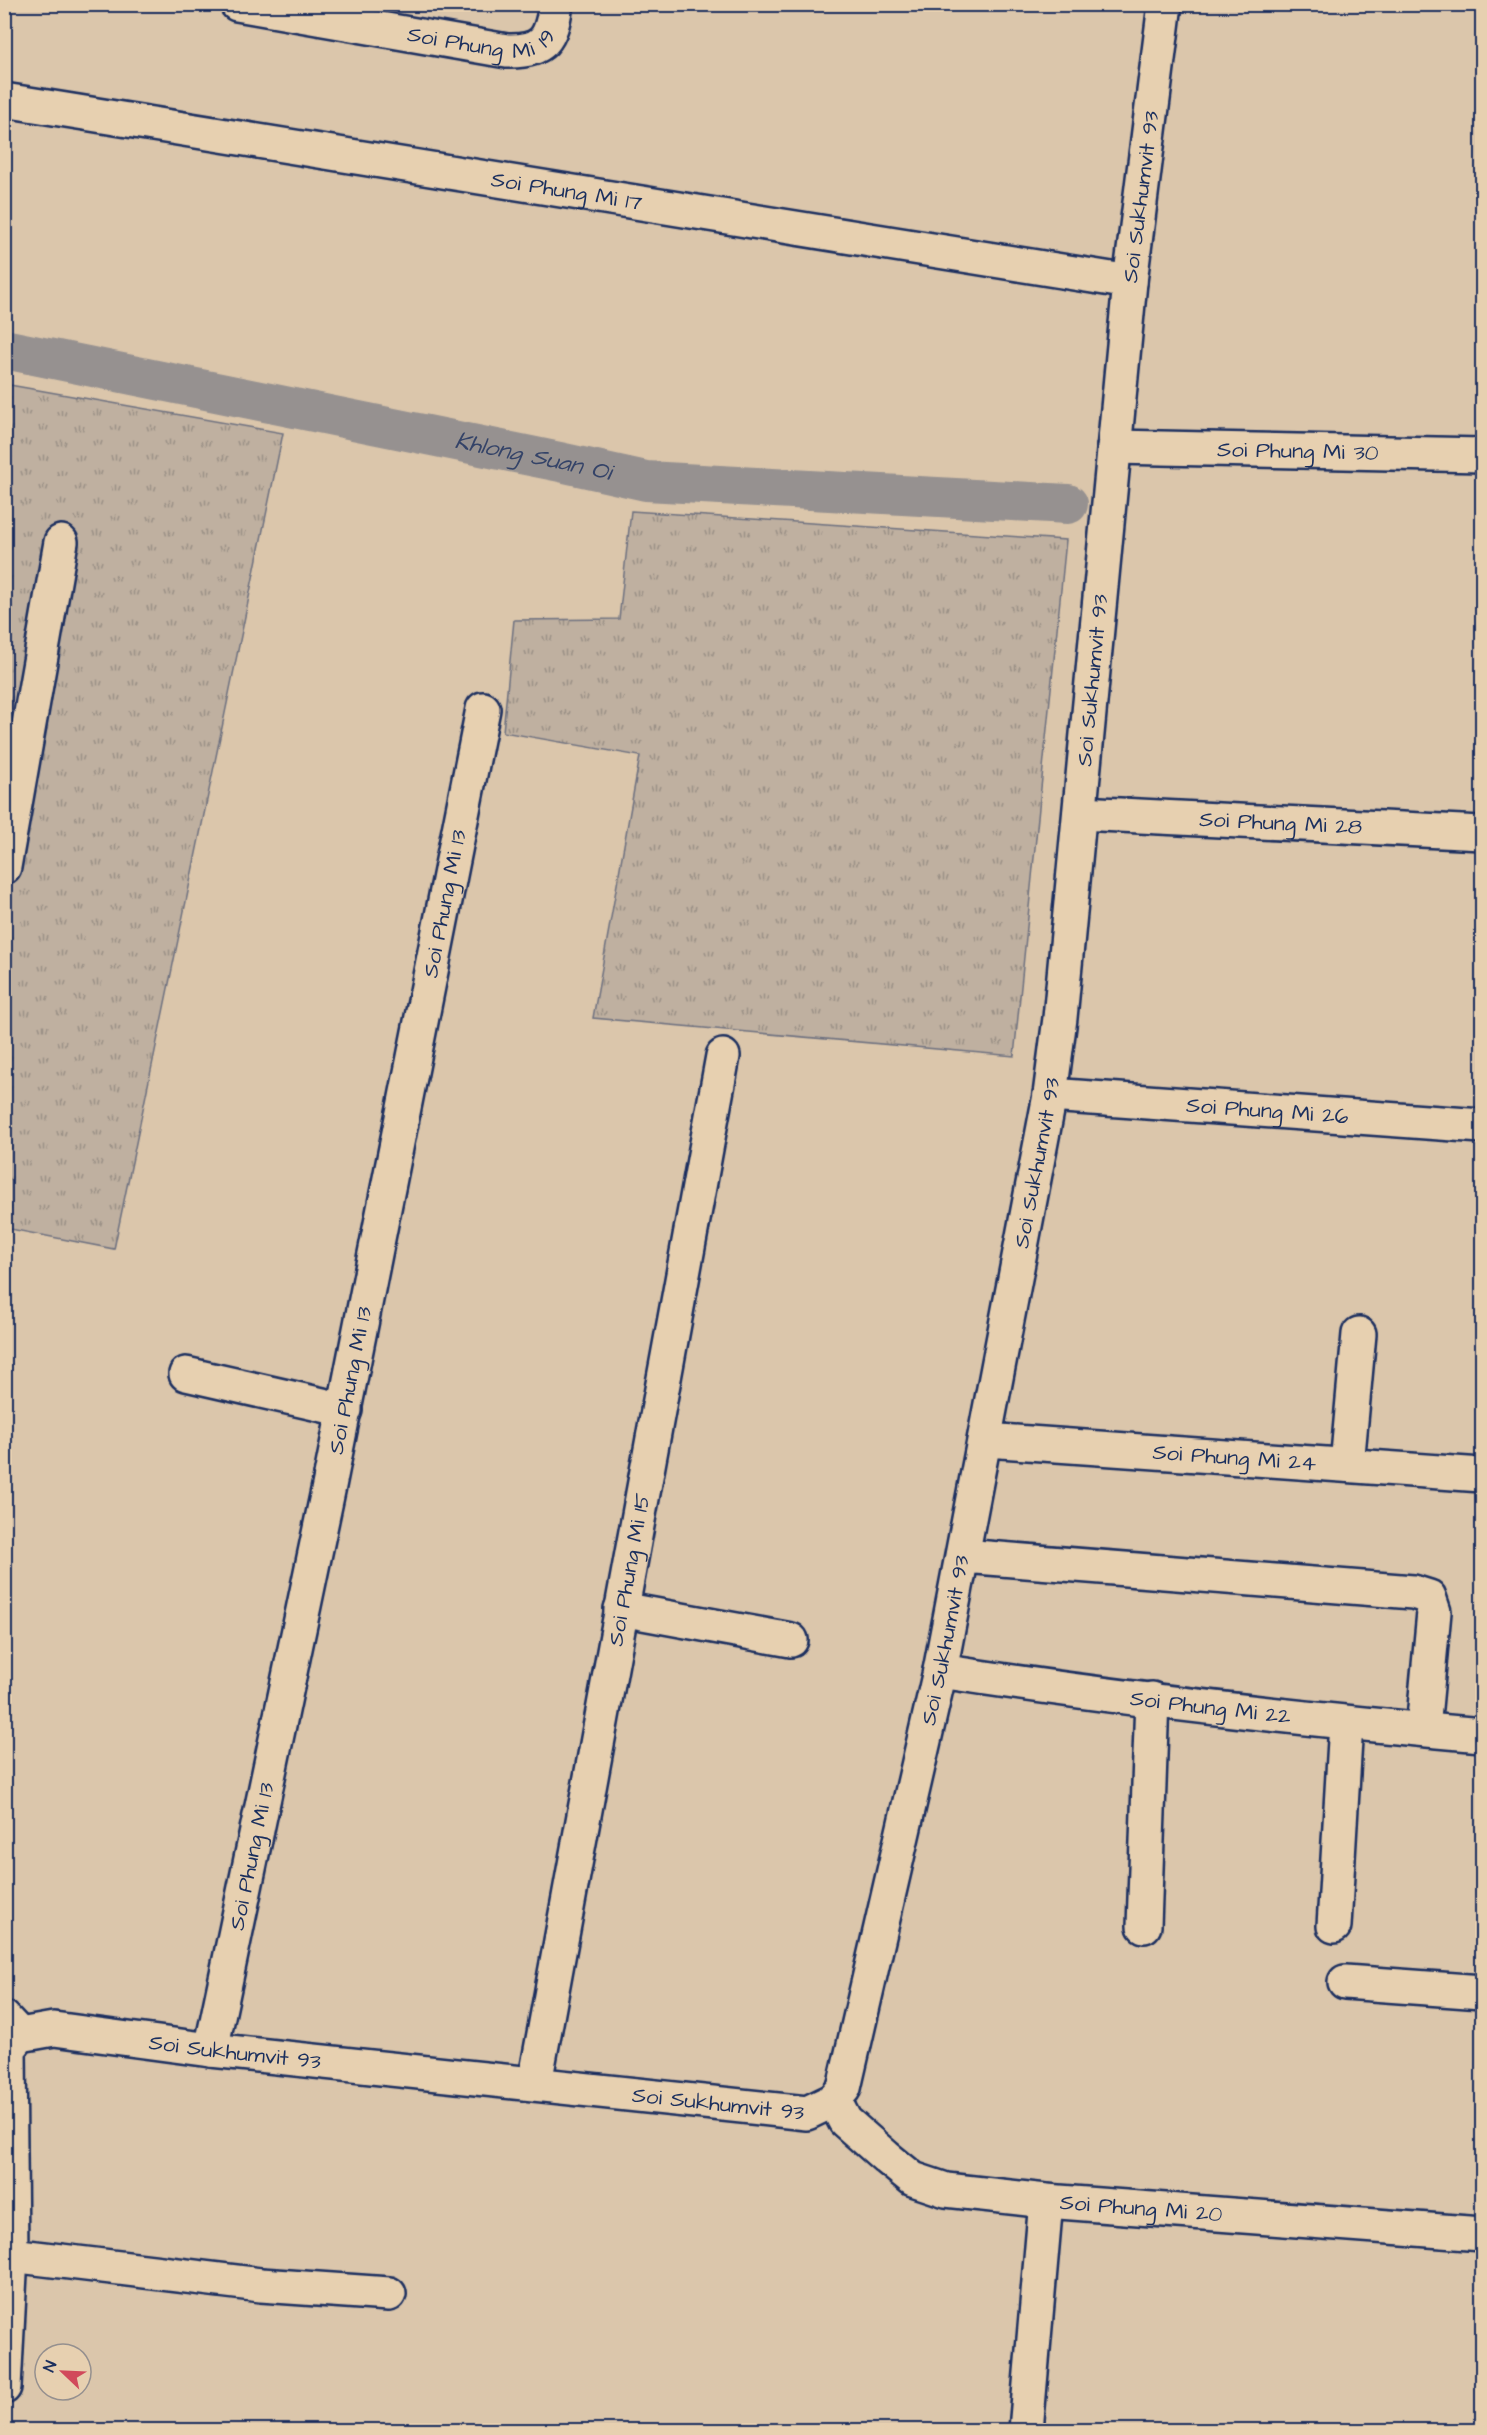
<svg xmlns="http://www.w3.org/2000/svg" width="1487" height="2435" font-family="'Architects Daughter',sans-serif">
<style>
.grass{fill:url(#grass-tufts);stroke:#6d707f;stroke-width:1.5}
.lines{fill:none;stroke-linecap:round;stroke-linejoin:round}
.canal{stroke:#969190;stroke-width:40}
.street-casing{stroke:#1b2f5e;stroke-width:38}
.secondary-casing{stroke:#1b2f5e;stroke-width:38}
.street{stroke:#e7d0b0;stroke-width:33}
.secondary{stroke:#e7d0b0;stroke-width:33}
.labels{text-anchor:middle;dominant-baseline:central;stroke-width:6;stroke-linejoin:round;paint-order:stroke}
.street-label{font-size:22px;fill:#1b2f5e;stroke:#e7d0b0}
.water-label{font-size:24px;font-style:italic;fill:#344368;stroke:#e7d0b0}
</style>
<defs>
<pattern id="grass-tufts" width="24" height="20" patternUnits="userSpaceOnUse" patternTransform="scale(1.5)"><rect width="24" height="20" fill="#bfb0a0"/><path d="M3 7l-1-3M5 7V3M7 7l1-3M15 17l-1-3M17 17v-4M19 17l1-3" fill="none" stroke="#9a9086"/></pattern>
</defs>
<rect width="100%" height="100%" fill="#dbc6ab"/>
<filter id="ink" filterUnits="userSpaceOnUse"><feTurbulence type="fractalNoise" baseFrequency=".0167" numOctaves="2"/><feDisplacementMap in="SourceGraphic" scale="12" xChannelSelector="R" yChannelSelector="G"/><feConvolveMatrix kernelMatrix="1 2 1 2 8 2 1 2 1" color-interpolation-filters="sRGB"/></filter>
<g filter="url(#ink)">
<!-- grass -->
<path class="grass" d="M4,384L283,433L114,1249L5,1228Z
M631,511L1066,540L1014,1056L593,1018L640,756L503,732L514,620L619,619Z"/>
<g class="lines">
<!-- canal -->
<path class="canal" id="s1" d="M4,349L560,462L646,481L1068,504"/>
<defs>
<g id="street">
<path id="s2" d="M237,4L507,51C544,52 551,39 556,4"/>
<path id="s3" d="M4,100L1130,282"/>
<path id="s4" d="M1114,447L1482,455"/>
<path id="s5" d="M1080,813L1482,833"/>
<path d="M4,867L61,542"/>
<path id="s6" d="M1050,1095L1482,1126"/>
<path d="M186,1374L345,1410"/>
<path id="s7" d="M986,1440L1482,1475"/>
<path d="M1347,1465L1359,1334"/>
<path d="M963,1556L1413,1592L1429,1597L1434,1612L1423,1729"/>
<path d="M621,1609L791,1640"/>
<path id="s8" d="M940,1671C1120,1699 1302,1719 1482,1735"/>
<path d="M1144,1926L1152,1699"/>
<path d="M1334,1926L1346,1723"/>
<path d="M1345,1982L1482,1992"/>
<path d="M4,2018L20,2035"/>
<path id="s9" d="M211,2050L329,1486L483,709"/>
<path id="s10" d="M535,2083L723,1056"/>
<path id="s11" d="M834,2100L845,2121L886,2157L913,2179L946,2190L1046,2201L1482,2234"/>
<path d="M11,2255L261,2285L389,2294"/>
<path d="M1026,2430L1046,2201"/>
</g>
<g id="secondary">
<path id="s12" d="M4,2387L11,2255L9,2049L20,2035L54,2029L211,2050L807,2113L834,2100L844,2088L940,1671L1050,1095L1060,1018L1130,282L1165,4"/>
</g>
</defs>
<!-- street casing -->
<use href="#street" class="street-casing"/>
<!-- secondary casing -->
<use href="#secondary" class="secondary-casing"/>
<!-- street -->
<use href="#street" class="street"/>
<!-- secondary -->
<use href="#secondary" class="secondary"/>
</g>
</g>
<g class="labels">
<!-- street labels -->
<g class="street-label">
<text stroke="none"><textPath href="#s2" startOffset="249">Soi Phung Mi 19</textPath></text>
<text stroke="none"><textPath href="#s3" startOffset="570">Soi Phung Mi 17</textPath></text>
<text stroke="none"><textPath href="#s12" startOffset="3111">Soi Sukhumvit 93</textPath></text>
<text stroke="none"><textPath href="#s4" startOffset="184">Soi Phung Mi 30</textPath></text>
<text stroke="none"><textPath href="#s12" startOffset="2625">Soi Sukhumvit 93</textPath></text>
<text stroke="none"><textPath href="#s5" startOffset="201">Soi Phung Mi 28</textPath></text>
<text stroke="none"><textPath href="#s9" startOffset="1170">Soi Phung Mi 13</textPath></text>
<text stroke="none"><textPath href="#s6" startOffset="218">Soi Phung Mi 26</textPath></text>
<text stroke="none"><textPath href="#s12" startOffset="2139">Soi Sukhumvit 93</textPath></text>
<text stroke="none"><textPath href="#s9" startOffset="684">Soi Phung Mi 13</textPath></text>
<text stroke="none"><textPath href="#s7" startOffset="249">Soi Phung Mi 24</textPath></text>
<text stroke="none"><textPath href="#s10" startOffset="522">Soi Phung Mi 15</textPath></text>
<text stroke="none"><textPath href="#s12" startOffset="1653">Soi Sukhumvit 93</textPath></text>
<text stroke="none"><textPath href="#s8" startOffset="273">Soi Phung Mi 22</textPath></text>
<text stroke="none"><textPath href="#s9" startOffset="198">Soi Phung Mi 13</textPath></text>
<text stroke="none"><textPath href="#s12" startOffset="573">Soi Sukhumvit 93</textPath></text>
<text stroke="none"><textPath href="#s12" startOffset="1059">Soi Sukhumvit 93</textPath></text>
<text stroke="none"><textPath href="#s11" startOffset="344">Soi Phung Mi 20</textPath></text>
</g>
<!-- water labels -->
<g class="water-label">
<text stroke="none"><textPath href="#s1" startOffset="540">Khlong Suan Oi</textPath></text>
</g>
</g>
<!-- margin -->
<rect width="1487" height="2435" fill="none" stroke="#e7d0b0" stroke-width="24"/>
<rect x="12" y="12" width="1463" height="2411" fill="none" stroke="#1b2f5e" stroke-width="2" filter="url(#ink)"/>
<!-- north arrow -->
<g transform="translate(63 2372) rotate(293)"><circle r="28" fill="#e7d0b0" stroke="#95908f" stroke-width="1.5"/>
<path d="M0-4.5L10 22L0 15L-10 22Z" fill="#d1495b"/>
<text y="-9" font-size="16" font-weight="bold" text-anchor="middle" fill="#1b2f5e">N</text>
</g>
</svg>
